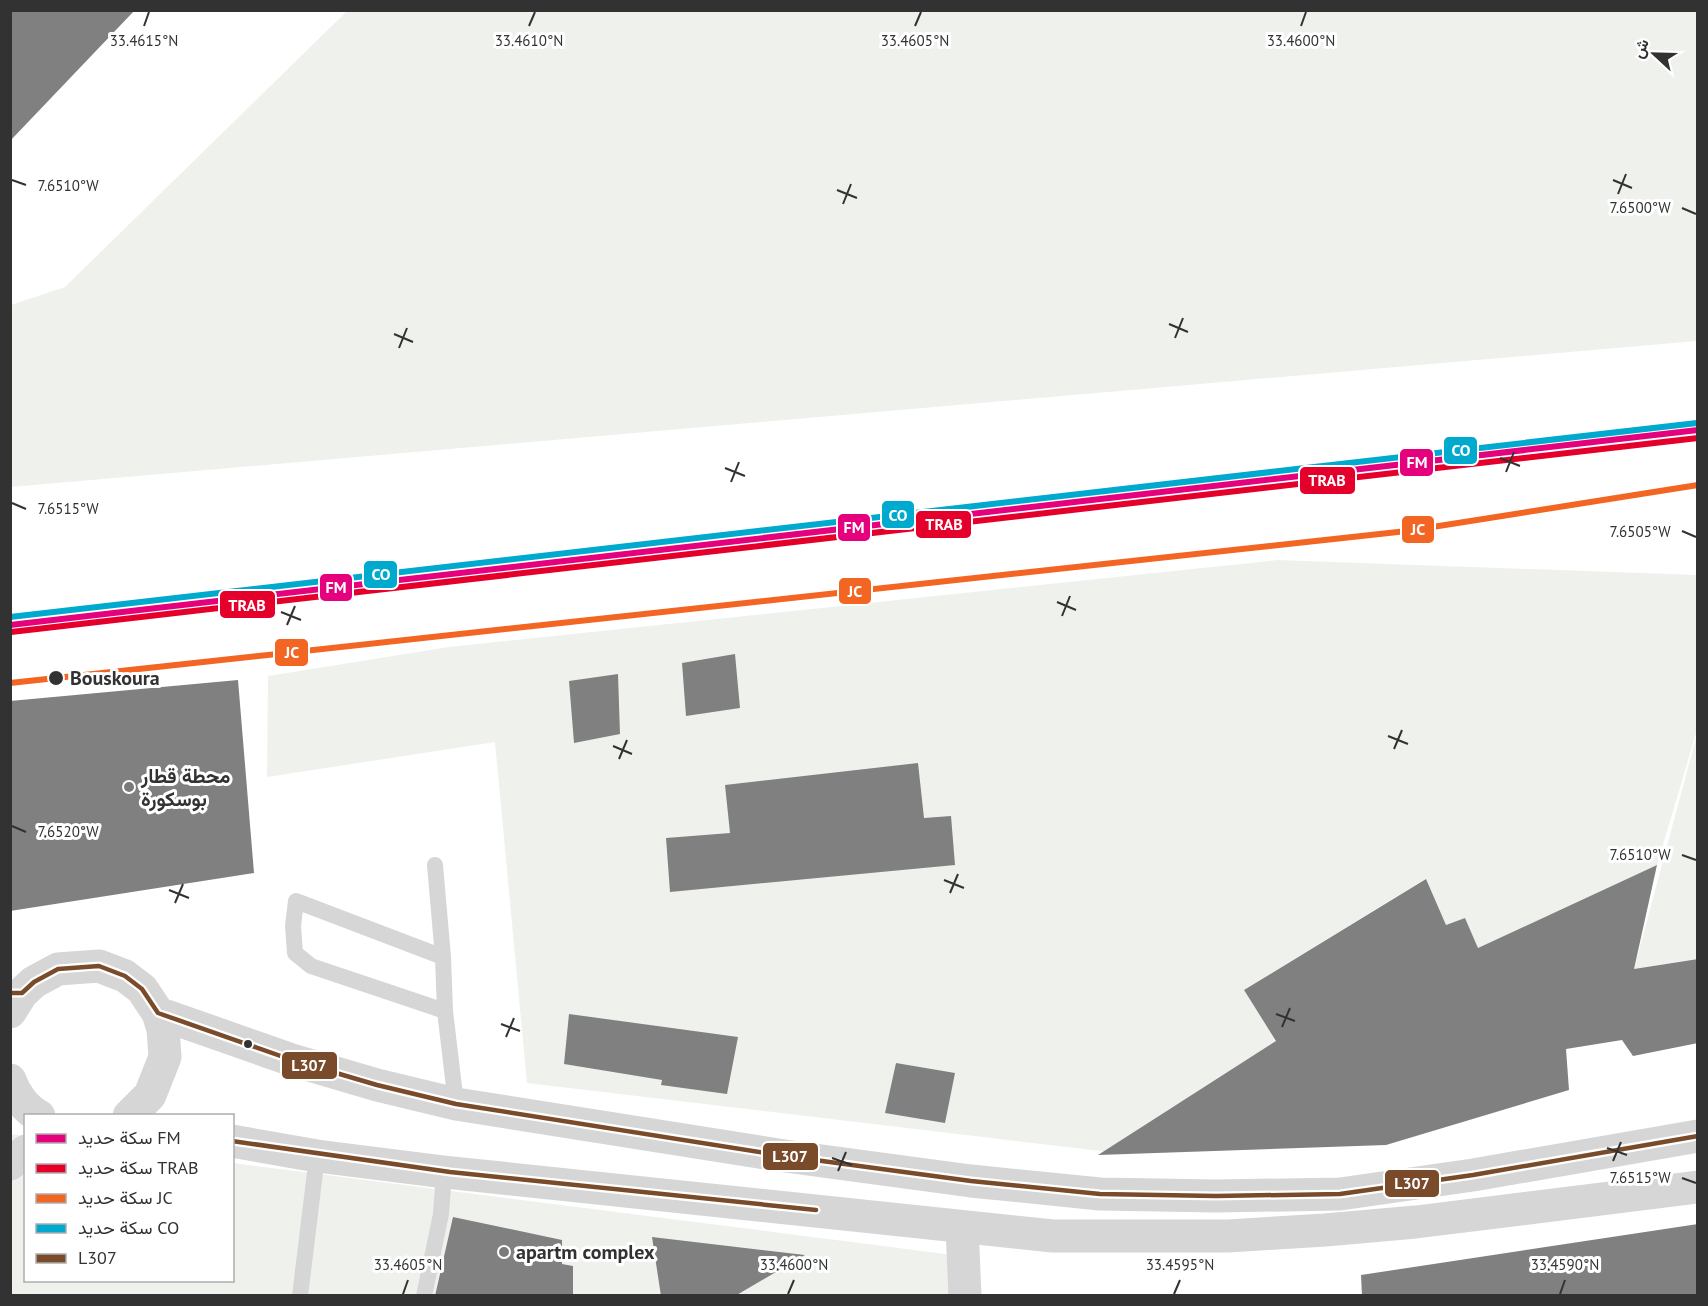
<svg xmlns="http://www.w3.org/2000/svg" width="1708" height="1306" font-family="'PT Sans',Vazirmatn,sans-serif">
<style>
.green{fill:#eff2ec}
.building{fill:#808080}
.lines{fill:none;stroke-linecap:round;stroke-linejoin:round}
.service{stroke:#d6d6d6;stroke-width:16}
.minor{stroke:#d6d6d6;stroke-width:33}
.tertiary{stroke:#d6d6d6;stroke-width:33}
.bus-1-casing{stroke:#fff;stroke-width:9}
.bus-1{stroke:#7a4b2a;stroke-width:4.5}
.rail-1-casing{stroke:#fff;stroke-width:10}
.rail-2-casing{stroke:#fff;stroke-width:10}
.rail-3-casing{stroke:#fff;stroke-width:10}
.rail-4-casing{stroke:#fff;stroke-width:10}
.rail-1{stroke:#e5007d;stroke-width:6}
.rail-2{stroke:#e4002b;stroke-width:6}
.rail-3{stroke:#f26522;stroke-width:6}
.rail-4{stroke:#00a9ce;stroke-width:6}
.ticks{fill:none;stroke:#323232;stroke-width:2}
.stop-dot{fill:#323232;stroke:#fff;stroke-width:2}
.poi-dot{fill:#7a7a7a;stroke:#fff;stroke-width:2}
.labels{text-anchor:middle;dominant-baseline:central;stroke-width:6;stroke-linejoin:round;paint-order:stroke}
.stop-label{font-size:20px;font-weight:bold;fill:#323232;stroke:#fff;text-anchor:start}
.poi-label{font-size:20px;font-weight:bold;fill:#323232;stroke:#fff;text-anchor:start}
.ticks-label{font-size:15px;text-anchor:middle;fill:#323232;stroke:#fff;stroke-width:6;stroke-linejoin:round;paint-order:stroke}
.line-badge{stroke:#fff;stroke-width:2}
.badge-label{font-size:16px;text-anchor:middle;font-weight:bold;fill:#fff}
</style>
<rect width="100%" height="100%" fill="#fff"/>
<!-- green -->
<path class="green" d="M348,10L1697,11V341L11,487V305L65,287Z
M1278,560L1697,575V730L1657,865L1478,948L1465,918L1446,925L1425,879L1244,990L1276,1041L1126,1137V1154L527,1083L495,742L267,777L268,676L449,647Z
M1697,734V959L1634,969Z
M10,1134L25,1136L26,1280H232L233,1163L953,1255L955,1295H11Z"/>
<!-- building -->
<path class="building" d="M10,10H135L10,141Z
M735,654L740,708L686,716L682,663Z
M618,674L620,734L574,743L569,681Z
M238,680L254,873L10,911V701Z
M918,763L924,818L951,816L955,865L670,892L666,838L730,833L725,785Z
M1657,865L1634,969L1698,959V1043L1633,1056L1622,1040L1566,1049L1569,1090L1386,1145L1098,1155L1276,1041L1244,990L1426,879L1446,925L1465,918L1478,948Z
M569,1014L738,1037L727,1094L661,1085L662,1080L564,1064Z
M896,1063L955,1073L945,1123L885,1113Z
M453,1217L562,1240V1264L573,1266V1296H435Z
M1698,1224V1296H1362L1361,1275Z
M652,1237L805,1255L735,1296H661Z"/>
<g class="lines">
<!-- service -->
<path class="service" d="M435,865L443,957L296,901L293,926L295,953L311,966L445,1011L456,1104
M443,957L445,1011
M300,1296L317,1156
M424,1296L441,1214L444,1172"/>
<!-- minor -->
<path class="minor" d="M10,1164L26,1151
M962,1227L965,1296"/>
<!-- tertiary -->
<path class="tertiary" d="M10,1012L22,993L34,982L58,969L99,966L125,976L142,989L158,1013L163,1029L165,1057L150,1095L129,1116
M158,1013L292,1060L377,1085L456,1104L785,1156L971,1181L1100,1194L1216,1196L1340,1194L1473,1175L1698,1136
M10,1080C15,1094 25,1109 39,1116
M232,1141L317,1156L444,1172L1053,1236H1228L1325,1230L1416,1222L1698,1187"/>
<defs>
<path id="bus-1" d="M10,993H22L34,982L58,969L99,966L125,976L142,989L158,1013L292,1060L377,1085L456,1104L785,1156L971,1181L1100,1194L1216,1196L1340,1194L1473,1175L1698,1136
M232,1141L450,1172L816,1210"/>
</defs>
<!-- bus-1 casing -->
<use href="#bus-1" class="bus-1-casing"/>
<!-- bus-1 -->
<use href="#bus-1" class="bus-1"/>
<defs>
<path id="rail-1" d="M10,625L1698,430"/>
<path id="rail-2" d="M11,632L1698,438"/>
<path id="rail-3" d="M10,683L1407,531L1698,485"/>
<path id="rail-4" d="M10,617L1697,423"/>
</defs>
<!-- rail-1 casing -->
<use href="#rail-1" class="rail-1-casing"/>
<!-- rail-2 casing -->
<use href="#rail-2" class="rail-2-casing"/>
<!-- rail-3 casing -->
<use href="#rail-3" class="rail-3-casing"/>
<!-- rail-4 casing -->
<use href="#rail-4" class="rail-4-casing"/>
<!-- rail-1 -->
<use href="#rail-1" class="rail-1"/>
<!-- rail-2 -->
<use href="#rail-2" class="rail-2"/>
<!-- rail-3 -->
<use href="#rail-3" class="rail-3"/>
<!-- rail-4 -->
<use href="#rail-4" class="rail-4"/>
</g>
<!-- ticks -->
<path class="ticks" d="M144,26L149,12M529,26L535,12M915,26L921,12M1301,26L1306,12M12,180L26,185M1613,180L1632,188M837,190L857,198M1618,194L1626,174M843,204L851,184M1682,208L1696,214M1169,324L1188,332M394,334L413,342M1175,338L1183,318M399,348L407,328M1500,458L1520,466M725,468L745,476M1506,472L1514,452M731,482L739,462M12,503L26,509M1682,531L1696,537M1057,602L1076,610M281,612L301,620M1062,616L1070,596M287,625L295,606M1388,736L1408,744M613,746L632,754M1394,749L1402,730M619,759L627,740M12,826L26,832M1682,855L1696,860M944,880L964,888M169,890L189,898M950,893L958,874M175,903L183,884M1276,1014L1295,1021M501,1024L520,1031M1282,1027L1290,1008M506,1037L514,1018M1607,1148L1627,1155M832,1158L852,1165M1613,1161L1621,1142M838,1171L846,1152M1682,1178L1696,1183M403,1294L408,1280M788,1294L794,1280M1174,1294L1180,1280M1560,1294L1565,1280"/>
<!-- markers -->
<g class="stop-dot">
<circle cx="56" cy="678" r="8"/>
<circle cx="248" cy="1044" r="5"/>
</g>
<g class="poi-dot">
<circle cx="129" cy="787" r="6"/>
<circle cx="504" cy="1252" r="6"/>
</g>
<g class="labels">
<!-- stop labels -->
<g class="stop-label">
<text x="70" y="678">Bouskoura</text>
</g>
<!-- poi labels -->
<g class="poi-label">
<text x="141" y="776">محطة قطار<tspan x="141" dy="23">بوسكورة</tspan></text>
<text x="516" y="1252">apartm complex</text>
</g>
</g>
<g class="ticks-label">
<text x="144" y="46">33.4615°N</text>
<text x="529" y="46">33.4610°N</text>
<text x="915" y="46">33.4605°N</text>
<text x="1301" y="46">33.4600°N</text>
<text x="68" y="191">7.6510°W</text>
<text x="1640" y="213">7.6500°W</text>
<text x="68" y="514">7.6515°W</text>
<text x="1640" y="537">7.6505°W</text>
<text x="68" y="837">7.6520°W</text>
<text x="1640" y="860">7.6510°W</text>
<text x="1640" y="1183">7.6515°W</text>
<text x="408" y="1270">33.4605°N</text>
<text x="794" y="1270">33.4600°N</text>
<text x="1180" y="1270">33.4595°N</text>
<text x="1565" y="1270">33.4590°N</text>
</g>
<g class="line-badge">
<rect x="1443" y="436" width="35" height="29" rx="6" fill="#00a9ce"/>
<rect x="1399" y="448" width="35" height="29" rx="6" fill="#e5007d"/>
<rect x="1299" y="466" width="57" height="29" rx="6" fill="#e4002b"/>
<rect x="881" y="500" width="34" height="29" rx="6" fill="#00a9ce"/>
<rect x="915" y="510" width="57" height="29" rx="6" fill="#e4002b"/>
<rect x="837" y="513" width="34" height="29" rx="6" fill="#e5007d"/>
<rect x="1401" y="515" width="34" height="29" rx="6" fill="#f26522"/>
<rect x="363" y="560" width="35" height="29" rx="6" fill="#00a9ce"/>
<rect x="319" y="573" width="34" height="29" rx="6" fill="#e5007d"/>
<rect x="838" y="577" width="34" height="28" rx="6" fill="#f26522"/>
<rect x="219" y="590" width="57" height="29" rx="6" fill="#e4002b"/>
<rect x="274" y="638" width="35" height="29" rx="6" fill="#f26522"/>
<rect x="281" y="1051" width="57" height="29" rx="6" fill="#7a4b2a"/>
<rect x="762" y="1142" width="57" height="29" rx="6" fill="#7a4b2a"/>
<rect x="1384" y="1169" width="56" height="29" rx="6" fill="#7a4b2a"/>
</g>
<g class="badge-label">
<text x="1461" y="456">CO</text>
<text x="1417" y="468">FM</text>
<text x="1327" y="486">TRAB</text>
<text x="898" y="521">CO</text>
<text x="944" y="530">TRAB</text>
<text x="854" y="533">FM</text>
<text x="1418" y="535">JC</text>
<text x="381" y="580">CO</text>
<text x="336" y="593">FM</text>
<text x="855" y="597">JC</text>
<text x="247" y="611">TRAB</text>
<text x="292" y="658">JC</text>
<text x="309" y="1071">L307</text>
<text x="790" y="1162">L307</text>
<text x="1412" y="1189">L307</text>
</g>
<!-- border -->
<rect width="1708" height="1306" fill="none" stroke="#323232" stroke-width="24"/>
<!-- legend -->
<rect x="24" y="1114" width="210" height="168" fill="#ffffff" stroke="#adadad" stroke-width="1.5"/>
<rect x="36" y="1134" width="30" height="9" fill="#e5007d" stroke="#adadad" stroke-width="1.5"/>
<text x="78" y="1144" font-size="18" fill="#323232">سكة حديد FM</text>
<rect x="36" y="1164" width="30" height="9" fill="#e4002b" stroke="#adadad" stroke-width="1.5"/>
<text x="78" y="1174" font-size="18" fill="#323232">سكة حديد TRAB</text>
<rect x="36" y="1194" width="30" height="9" fill="#f26522" stroke="#adadad" stroke-width="1.5"/>
<text x="78" y="1204" font-size="18" fill="#323232">سكة حديد JC</text>
<rect x="36" y="1224" width="30" height="9" fill="#00a9ce" stroke="#adadad" stroke-width="1.5"/>
<text x="78" y="1234" font-size="18" fill="#323232">سكة حديد CO</text>
<rect x="36" y="1254" width="30" height="9" fill="#7a4b2a" stroke="#adadad" stroke-width="1.5"/>
<text x="78" y="1264" font-size="18" fill="#323232">L307</text>
<!-- north arrow -->
<g transform="translate(1654 54) rotate(292)" stroke="#ffffff" stroke-width="4.5" paint-order="stroke">
<path d="M0-4.5L10 22L0 15L-10 22Z" fill="#323232"/>
<text y="-9" font-size="16" font-weight="bold" text-anchor="middle" fill="#323232">ش</text>
</g>
</svg>
